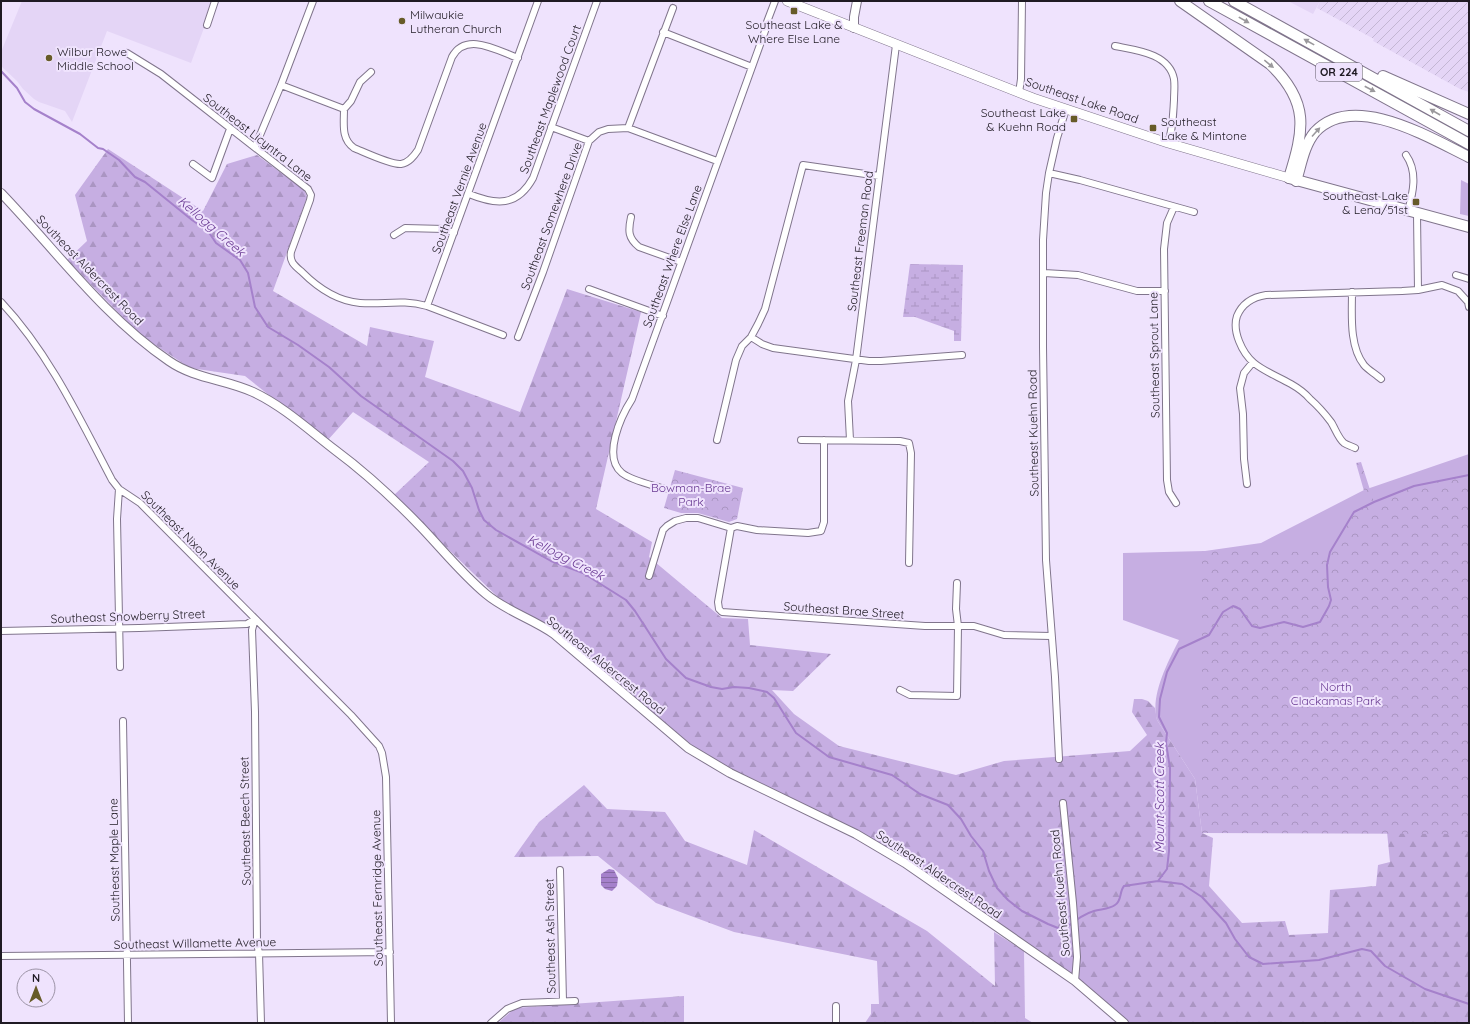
<svg xmlns="http://www.w3.org/2000/svg" width="1470" height="1024" font-family="Quicksand,sans-serif">
<style>
.built{fill:#e4d5f6}
.industrial{fill:url(#industrial-furrows)}
.grass{fill:#c6aee2}
.forest{fill:url(#forest-firs)}
.wetland{fill:url(#wetland-marsh)}
.park{fill:url(#park-crowns)}
.water{fill:url(#water-rules)}
.lines{fill:none;stroke-linecap:round;stroke-linejoin:round}
.stream{stroke:#a581cb;stroke-width:2}
.minor-casing{stroke:#80758c;stroke-width:8}
.tertiary-casing{stroke:#80758c;stroke-width:10}
.secondary-casing{stroke:#80758c;stroke-width:10}
.primary-casing{stroke:#80758c;stroke-width:12}
.trunk-casing{stroke:#80758c;stroke-width:12}
.minor{stroke:#fff;stroke-width:6}
.tertiary{stroke:#fff;stroke-width:8}
.secondary{stroke:#fff;stroke-width:9}
.primary{stroke:#fff;stroke-width:10}
.trunk{stroke:#fff;stroke-width:10}
.oneway{fill:#9a989c}
.poi-dot{fill:#675b28;stroke:#efe3fd;stroke-width:1.5}
.labels{text-anchor:middle;dominant-baseline:central;stroke-width:4;stroke-linejoin:round;paint-order:stroke}
.shield{fill:#efe3fd;stroke:#5d5664;stroke-width:1}
.shield-label{font-size:11px;font-weight:bold;fill:#1f1a23}
.poi-label{font-size:12px;fill:#1f1a23;stroke:#efe3fd;text-anchor:start}
.street-label{font-size:12px;fill:#1f1a23;stroke:#efe3fd}
.park-label{font-size:12px;fill:#693a92;stroke:#efe3fd}
.water-label{font-size:13px;font-style:italic;fill:#6a3a93;stroke:#efe3fd}
</style>
<defs>
<pattern id="industrial-furrows" width="10" height="10" patternUnits="userSpaceOnUse"><rect width="10" height="10" fill="#e4d5f6"/><path d="M-1 1l2-2M0 10L10 0M9 11l2-2" fill="none" stroke="#c3b6d3"/></pattern>
<pattern id="forest-firs" width="22" height="20" patternUnits="userSpaceOnUse"><rect width="22" height="20" fill="#c6aee2"/><path d="M5 1l3.5 6h-7zM16 11l3.5 6h-7z" fill="#aa95c2"/></pattern>
<pattern id="wetland-marsh" width="20" height="14" patternUnits="userSpaceOnUse"><rect width="20" height="14" fill="#c6aee2"/><path d="M1 5h8M5 5V1M11 12h8M15 12V8" fill="none" stroke="#aa95c2"/></pattern>
<pattern id="park-crowns" width="20" height="18" patternUnits="userSpaceOnUse"><rect width="20" height="18" fill="#c6aee2"/><path d="M2 6a3 3 0 1 1 6 0M12 15a3 3 0 1 1 6 0" fill="none" stroke="#aa95c2"/></pattern>
<pattern id="water-rules" width="6" height="5" patternUnits="userSpaceOnUse"><rect width="6" height="5" fill="#a581cb"/><path d="M0 2.5h6" fill="none" stroke="#8669a4"/></pattern>
</defs>
<rect width="100%" height="100%" fill="#efe3fd"/>
<!-- built -->
<path class="built" d="M22,1H214L191,63L107,31L72,122L65,111L39,102L34,99L23,89L17,81L1,66V52Z
M1288,1H1320L1313,14Z"/>
<!-- industrial -->
<path class="industrial" d="M1320,1H1469V92L1460,89L1373,41L1374,39L1317,8Z"/>
<!-- grass -->
<path class="grass" d="M1461,180L1469,184V216L1460,214Z
M1469,454V498L1202,833L1195,779L1157,720C1150,695 1168,662 1179,640L1123,620V553L1205,551L1261,543L1364,490Z"/>
<!-- forest -->
<path class="forest" d="M108,149L203,211L227,164L257,155L304,190L307,197L273,291L367,346L370,327L434,341L425,377L520,412L567,289L641,312L596,509L652,542L649,557L722,618L748,619L750,645L831,654L793,691L772,690L794,714L839,746L956,775L1004,761L1130,751L1147,735L1132,712L1134,699H1142L1148,701L1155,708L1157,720L1195,779L1202,833L1213,838L1209,886L1242,923L1285,921L1289,935L1328,933L1330,890L1376,886L1378,865L1390,862L1387,832L1469,833V1023H1128L1117,1011L944,886L873,840L704,755L544,624L502,601L393,496L429,462L353,412L327,441L245,376L190,368L140,335L67,260L87,241L75,195Z
M584,785L607,809L665,812L685,841L747,865L754,830L927,931L995,986L994,932L1024,951L1025,1018L1033,1023H865L871,1014V1004H879L877,961L734,932L656,903L598,856L514,857L539,822Z
M684,996V1023H498L515,1008Z"/>
<!-- wetland -->
<path class="wetland" d="M910,264L963,265L961,341H954V331L915,317H903Z"/>
<!-- park -->
<path class="park" d="M1361,462L1374,502L1414,486L1469,475V834L1202,833V551L1330,552L1354,512L1368,505L1356,463Z
M675,470L743,488L737,519L729,522L698,513H681L664,508Z"/>
<!-- water -->
<path class="water" d="M609,869L614,870L618,878L617,886L612,891L605,889L601,885V874Z"/>
<g class="lines">
<!-- stream -->
<path class="stream" d="M1,71L17,88L25,102L34,109L80,134L98,148L103,149L119,160L135,177L145,182L192,220L208,231L216,243L240,260L248,273L255,307L268,327L298,345L329,367L361,396L453,461L463,471L472,488L479,510L484,520L496,530L551,561L583,573L626,600L635,611L666,659L686,678L711,687L722,689L734,687L749,688L767,692L774,698L796,733L829,757L892,775L920,794L948,805L961,819L971,836L983,851L989,871L997,888L1008,900L1022,911L1048,924L1058,928L1065,929C1074,921 1083,914 1094,911C1101,909 1110,909 1115,905C1122,901 1119,892 1124,886L1158,881L1182,884L1202,897L1226,923L1235,939L1249,957L1263,964L1319,960L1362,949L1371,951L1385,966L1425,989L1469,1004
M1158,881L1167,869L1169,851L1170,768L1166,743L1167,733L1159,717L1160,699L1167,672L1179,649L1209,635L1223,612L1233,606L1240,609L1252,626L1260,628L1284,622L1303,627L1320,622L1329,606L1331,600L1328,587L1327,565L1330,552L1354,512L1374,502L1414,486L1469,475"/>
<defs>
<path id="minor" d="M207,25L215,1
M663,32L752,67
M1115,46C1135,50 1169,53 1174,79C1175,86 1174,93 1174,100C1173,116 1173,129 1168,143
M127,53L161,74L308,189L311,195L310,200L291,252C289,262 295,266 302,272C318,288 337,301 360,303C384,305 401,299 427,306L503,335
M281,85L344,109
M1019,93L1021,79L1022,1
M344,109C344,124 341,139 354,148C364,152 391,165 401,164C409,163 414,156 418,150L452,57C466,31 498,51 518,58
M344,109L351,101L360,82L371,72
M551,127L589,141
M628,128L673,8
M255,147L281,85L313,1
M1406,155C1418,172 1413,193 1408,211
M193,164L212,178L230,129
M1049,173L1080,180L1194,212
M469,194C496,205 517,207 533,178L597,1
M1174,207L1167,223L1164,249L1167,480L1169,492L1176,503
M1417,214L1418,290
M631,217C628,231 628,238 639,247L681,262
M394,235L405,228L444,229L454,233
M1044,273L1078,275L1137,291H1165
M1456,275L1469,279
M589,289L663,316
M1352,292C1352,314 1349,346 1364,365C1368,370 1376,374 1381,379
M1,302C49,353 80,419 112,480L119,489L140,503L351,715L379,746L382,753L386,777L391,1023
M427,306L538,1
M518,337L543,272L589,141L599,132L608,129L628,128L717,161
M751,337L762,344L773,348L869,361H881L962,355
M717,440L736,360L742,346L751,337L758,324L765,309L803,165L879,176
M801,440L900,441L909,443L911,453L909,563
M850,440L848,401L856,360L896,45
M1355,448C1351,446 1347,445 1344,443C1338,438 1335,428 1331,422C1325,414 1318,406 1310,399C1305,393 1298,388 1291,384C1279,377 1265,372 1254,363C1242,353 1232,331 1237,316C1242,304 1253,297 1266,295L1402,291L1418,290L1442,285L1458,291L1468,302L1469,307
M1247,484L1244,459L1243,414L1240,388L1244,373L1253,362
M119,489L117,519L120,667
M665,489C653,485 632,481 622,473C602,457 621,416 632,399L765,31L767,22L775,1
M731,528L718,602L719,609L722,612L925,626H974L1004,635L1051,636
M649,576L663,530L667,526L675,521L686,518H698L731,528L737,526L757,530L808,533L821,531L824,522V440
M255,619L252,630L255,712L257,943L259,953L261,1023
M1,631L139,628L247,624L255,619
M900,690L910,695L957,696L958,626L956,609L957,583
M123,721L128,1023
M1059,759L1055,677L1046,560L1043,347V240L1046,193L1049,173L1057,138L1066,109
M1063,803L1073,903L1077,957L1075,981
M560,870L563,1001
M1,956L390,952
M491,1023L507,1009L522,1003L575,1001
M836,1023V1006"/>
<path id="tertiary" d="M854,28V17L857,1
M1,193C55,249 103,316 169,361C195,379 225,379 253,392C283,406 309,430 335,450C366,473 394,499 421,527C442,549 462,574 486,594C506,611 533,619 554,634L688,748L730,773L856,834L905,863L1075,981L1124,1023"/>
<path id="secondary" d="M787,1L1033,98L1168,143L1289,178"/>
<path id="primary" d="M1289,178L1469,227"/>
<path id="trunk" d="M1180,1L1270,64C1310,102 1304,130 1289,178
M1209,1L1469,144
M1234,1L1469,131
M1383,76L1469,114
M1296,181C1301,165 1304,145 1315,132C1353,91 1430,138 1469,157"/>
</defs>
<!-- minor casing -->
<use href="#minor" class="minor-casing"/>
<!-- tertiary casing -->
<use href="#tertiary" class="tertiary-casing"/>
<!-- secondary casing -->
<use href="#secondary" class="secondary-casing"/>
<!-- primary casing -->
<use href="#primary" class="primary-casing"/>
<!-- trunk casing -->
<use href="#trunk" class="trunk-casing"/>
<!-- minor -->
<use href="#minor" class="minor"/>
<!-- tertiary -->
<use href="#tertiary" class="tertiary"/>
<!-- secondary -->
<use href="#secondary" class="secondary"/>
<!-- primary -->
<use href="#primary" class="primary"/>
<!-- trunk -->
<use href="#trunk" class="trunk"/>
</g>
<!-- one-way arrows -->
<defs><path id="oneway-solid" d="M-6-.8H1V-3.2L6.5 0L1 3.2V.8H-6Z"/></defs>
<g class="oneway">
<use href="#oneway-solid" transform="translate(1244 20) rotate(29)"/>
<use href="#oneway-solid" transform="translate(1309 42) rotate(-151)"/>
<use href="#oneway-solid" transform="translate(1269 64) rotate(39)"/>
<use href="#oneway-solid" transform="translate(1370 89) rotate(28)"/>
<use href="#oneway-solid" transform="translate(1435 112) rotate(-150)"/>
<use href="#oneway-solid" transform="translate(1316 132) rotate(-48)"/>
</g>
<!-- markers -->
<g class="poi-dot">
<rect x="790" y="7" width="8" height="8" rx="2"/>
<circle cx="402" cy="21" r="4"/>
<circle cx="49" cy="58" r="4"/>
<rect x="1070" y="115" width="8" height="8" rx="2"/>
<rect x="1149" y="124" width="8" height="8" rx="2"/>
<rect x="1412" y="198" width="8" height="8" rx="2"/>
</g>
<g class="labels">
<!-- shield labels -->
<rect class="shield" x="1316" y="63" width="46" height="18" rx="3"/>
<g class="shield-label">
<text x="1339" y="72">OR 224</text>
</g>
<!-- poi labels -->
<g class="poi-label">
<text x="410" y="14">Milwaukie<tspan x="410" dy="14">Lutheran Church</tspan></text>
<text x="794" y="24" text-anchor="middle">Southeast Lake &amp;<tspan x="794" dy="14">Where Else Lane</tspan></text>
<text x="57" y="51">Wilbur Rowe<tspan x="57" dy="14">Middle School</tspan></text>
<text x="1066" y="112" text-anchor="end">Southeast Lake<tspan x="1066" dy="14">&amp; Kuehn Road</tspan></text>
<text x="1161" y="121">Southeast<tspan x="1161" dy="14">Lake &amp; Mintone</tspan></text>
<text x="1408" y="195" text-anchor="end">Southeast Lake<tspan x="1408" dy="14">&amp; Lena/51st</tspan></text>
</g>
<!-- street labels -->
<g class="street-label">
<text transform="translate(550 99) rotate(-70)">Southeast Maplewood Court</text>
<text transform="translate(1082 100) rotate(19)">Southeast Lake Road</text>
<text transform="translate(258 137) rotate(38)">Southeast Licyntra Lane</text>
<text transform="translate(459 188) rotate(-70)">Southeast Vernie Avenue</text>
<text transform="translate(551 216) rotate(-70)">Southeast Somewhere Drive</text>
<text transform="translate(860 241) rotate(-83)">Southeast Freeman Road</text>
<text transform="translate(672 256) rotate(-70)">Southeast Where Else Lane</text>
<text transform="translate(90 270) rotate(46)">Southeast Aldercrest Road</text>
<text transform="translate(1154 355) rotate(-91)">Southeast Sprout Lane</text>
<text transform="translate(1033 433) rotate(-91)">Southeast Kuehn Road</text>
<text transform="translate(191 540) rotate(45)">Southeast Nixon Avenue</text>
<text transform="translate(844 610) rotate(4)">Southeast Brae Street</text>
<text transform="translate(128 616) rotate(-2)">Southeast Snowberry Street</text>
<text transform="translate(606 665) rotate(39)">Southeast Aldercrest Road</text>
<text transform="translate(245 821) rotate(-91)">Southeast Beech Street</text>
<text transform="translate(114 860) rotate(-91)">Southeast Maple Lane</text>
<text transform="translate(939 874) rotate(34)">Southeast Aldercrest Road</text>
<text transform="translate(377 888) rotate(-91)">Southeast Fernridge Avenue</text>
<text transform="translate(1060 893) rotate(-95)">Southeast Kuehn Road</text>
<text transform="translate(550 936) rotate(-91)">Southeast Ash Street</text>
<text transform="translate(195 943) rotate(-1)">Southeast Willamette Avenue</text>
</g>
<!-- park labels -->
<g class="park-label">
<text x="691" y="487">Bowman-Brae<tspan x="691" dy="14">Park</tspan></text>
<text x="1336" y="686">North<tspan x="1336" dy="14">Clackamas Park</tspan></text>
</g>
<!-- water labels -->
<g class="water-label">
<text transform="translate(212 226) rotate(41)">Kellogg Creek</text>
<text transform="translate(566 557) rotate(27)">Kellogg Creek</text>
<text transform="translate(1159 798) rotate(-90)">Mount Scott Creek</text>
</g>
</g>
<!-- border -->
<rect width="1470" height="1024" fill="none" stroke="#1f1a23" stroke-width="4"/>
<!-- north arrow -->
<g transform="translate(36 988)"><circle r="19" fill="#efe3fd" stroke="#9c93a6"/>
<path d="M0-3L7 15L0 10L-7 15Z" fill="#675b28"/>
<text y="-6" font-size="11" font-weight="bold" text-anchor="middle" fill="#1f1a23">N</text>
</g>
</svg>
